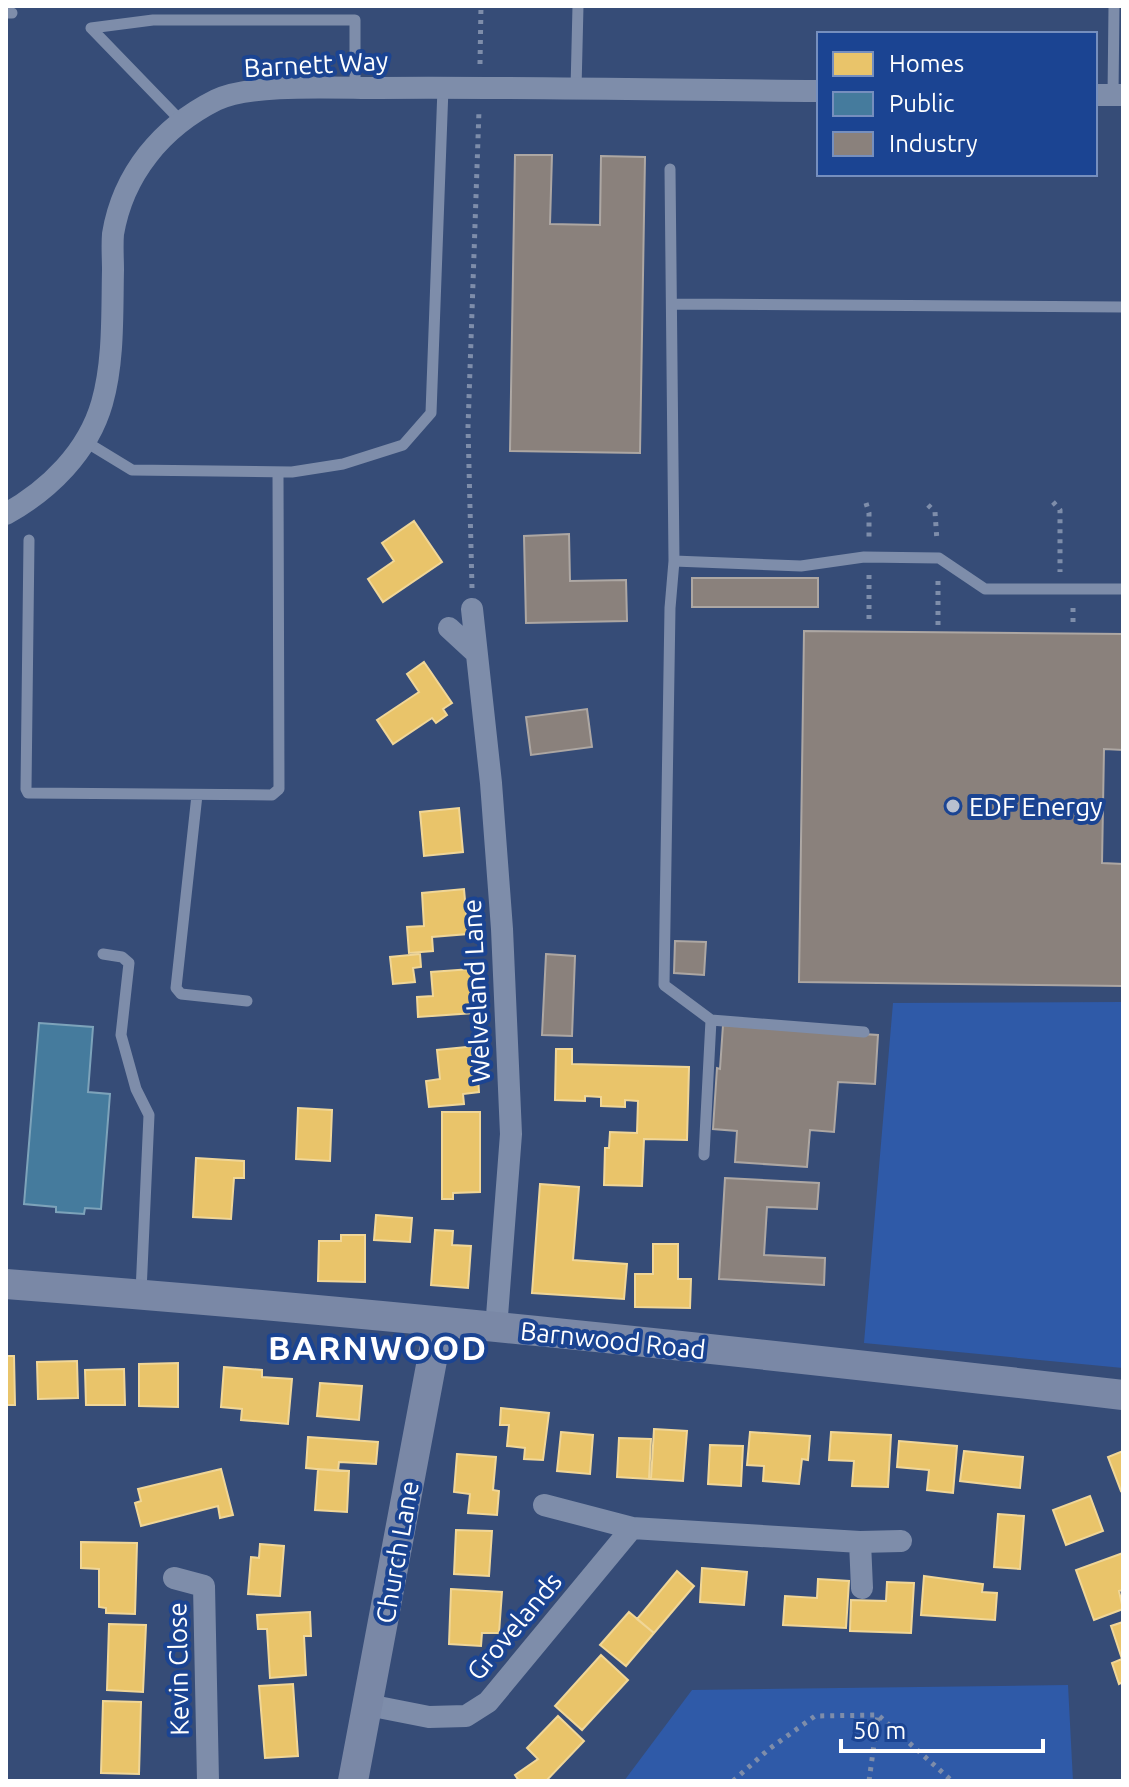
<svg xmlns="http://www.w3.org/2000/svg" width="1129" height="1787" font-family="Ubuntu,sans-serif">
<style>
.green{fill:#2f5aa8}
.homes{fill:#e9c46a;stroke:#f0d697;stroke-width:2}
.public{fill:#457b9d;stroke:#7da3ba;stroke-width:2}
.industry{fill:#8a817c;stroke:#ada7a3;stroke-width:2}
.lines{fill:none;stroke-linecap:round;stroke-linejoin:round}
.path{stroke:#7e8daa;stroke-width:5;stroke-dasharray:4 6;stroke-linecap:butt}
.lane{stroke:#7e8daa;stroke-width:11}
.street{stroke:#7e8daa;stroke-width:22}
.secondary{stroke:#7a88a6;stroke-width:30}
.poi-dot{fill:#b9c0cf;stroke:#1b4492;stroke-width:3}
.labels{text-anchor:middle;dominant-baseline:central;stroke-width:8;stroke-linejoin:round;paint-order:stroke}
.street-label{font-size:26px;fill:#fff;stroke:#1b4492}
.poi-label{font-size:26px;fill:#fff;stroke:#1b4492;text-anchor:start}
.district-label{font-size:34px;font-weight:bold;letter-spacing:2px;fill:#fff;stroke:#1b4492}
</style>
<rect width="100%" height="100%" fill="#364c77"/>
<!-- green -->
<path class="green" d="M1123,1002V1368L864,1343L893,1003Z
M1068,1685L1073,1781H624L692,1690Z"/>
<!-- homes -->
<path class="homes" d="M414,521L442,562L383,602L368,579L394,561L382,543Z
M424,662L452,703L443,709L447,715L436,723L432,718L393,744L377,720L419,692L407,674Z
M459,808L463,852L424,856L420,812Z
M464,889L468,934L432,937L433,951L409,953L407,927L424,926L422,893Z
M420,954L421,967L413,968L415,982L393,984L390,957Z
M471,969L474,1013L418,1017L417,997L433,996L431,972Z
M476,1046L479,1092L463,1094L464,1104L429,1107L426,1081L440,1079L437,1050Z
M556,1049H572V1064L689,1067L687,1140L644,1139L642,1186L604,1185L605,1148H609L610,1132L637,1133L638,1101L625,1100V1107L601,1106V1097L585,1096V1101L555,1100Z
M298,1108L332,1110L330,1161L296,1159Z
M442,1112H480V1192L453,1193V1199H442Z
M196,1158L244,1161V1178H234L231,1219L193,1217Z
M540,1184L579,1187L573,1260L627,1264L624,1299L532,1293Z
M376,1215L412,1218L410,1242L374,1240Z
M435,1230L453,1231L452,1245L471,1246L468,1288L431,1285Z
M341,1235H365V1282L318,1281L319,1241H341Z
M653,1244H678V1279H691L690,1308L635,1307V1274H653Z
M6,1356H14L15,1405H6Z
M77,1361L78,1398L38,1399L37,1362Z
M178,1363V1407L139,1406V1364Z
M224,1367L262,1370V1377L292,1379L288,1424L241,1420L242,1409L221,1407Z
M124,1369L125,1405H86L85,1370Z
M320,1383L362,1386L359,1420L317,1416Z
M501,1408L549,1413L543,1460L524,1459L525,1448L507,1446L509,1425H500Z
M654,1429L687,1431L683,1481L651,1479Z
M561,1432L593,1435L590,1474L557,1471Z
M750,1432L810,1436L808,1460L802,1459L799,1484L763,1481L764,1466L747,1465Z
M831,1432L891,1435L888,1487L852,1486L854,1461L829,1460Z
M308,1437L378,1442L376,1464L339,1462L338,1471L306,1468Z
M619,1438L651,1439L649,1479L617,1477Z
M899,1441L957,1446L953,1493L927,1490L929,1470L897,1467Z
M710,1445L743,1446L741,1486L708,1484Z
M964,1451L1023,1457L1020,1488L960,1481Z
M1123,1451V1490L1121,1491L1108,1457Z
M457,1454L496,1457L493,1490L499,1491L497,1515L468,1513L470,1494L454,1492Z
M221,1469L233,1515L220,1518L218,1506L141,1526L135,1503L141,1501L138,1489Z
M318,1469L349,1471L347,1512L315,1510Z
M1090,1496L1103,1531L1066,1545L1053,1510Z
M998,1514L1024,1516L1020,1569L994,1567Z
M456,1530L492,1531L489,1576L454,1574Z
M81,1542L137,1543L135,1614L106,1613V1608L99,1607V1569L81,1568Z
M260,1544L284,1546L280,1596L248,1594L251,1557L259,1558Z
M1123,1553V1590L1119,1591L1123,1609L1094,1620L1076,1570Z
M702,1568L747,1572L744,1605L700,1602Z
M677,1571L694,1586L654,1633L637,1619Z
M924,1576L983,1584L982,1592L997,1593L995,1620L921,1615Z
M818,1579L849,1581L846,1628L783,1625L785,1596L817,1598Z
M887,1582L914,1583L911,1633L850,1631L851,1600L886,1601Z
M451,1589L502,1592L499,1633H482L481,1646L449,1644Z
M310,1612L311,1636H304L306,1675L270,1678L267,1629H258L257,1615Z
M629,1612L654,1633L626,1666L600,1645Z
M1123,1622V1682L1119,1684L1112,1663L1122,1659L1111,1626Z
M109,1624L146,1625L143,1692L107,1690Z
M601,1655L628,1680L582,1730L555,1706Z
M293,1684L298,1756L265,1758L259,1686Z
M103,1701L141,1702L139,1774L101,1773Z
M558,1716L584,1741L546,1781H519L515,1775L538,1759L527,1748Z"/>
<!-- public -->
<path class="public" d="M39,1023L93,1027L88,1092L110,1094L101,1209L85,1208L84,1214L56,1212V1207L24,1204Z"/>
<!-- industry -->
<path class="industry" d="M515,155H552L550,224L600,225L601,156L645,157L640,453L510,451Z
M569,534L570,581L626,580L627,621L526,623L524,536Z
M692,578H818V607H692Z
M804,631L1123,634V750L1104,749L1102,863L1123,864V986L799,982Z
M587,709L592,747L531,755L526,717Z
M675,941L706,942L704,975L674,973Z
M546,954L575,956L572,1036L542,1035Z
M723,1025L878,1035L875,1084L838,1082L834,1132L810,1130L807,1167L735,1162L737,1131L713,1129L717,1068L720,1069Z
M725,1178L819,1183L817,1209L767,1207L764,1255L825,1258L824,1285L719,1279Z"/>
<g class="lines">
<!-- path -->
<path class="path" d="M480,64L481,6
M1053,502L1060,510V572
M866,503L869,513V541
M928,505L935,512L937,541
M869,575V623
M472,588L468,427L479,110
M1073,608V626
M938,625V579
M733,1781L769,1749L815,1716L878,1715L952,1781
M869,1781L878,1715"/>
<!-- lane -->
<path class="lane" d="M6,13H12
M91,28L153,20H355V88
M91,28L181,121
M576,89L578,6
M1113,95L1114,6
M670,169L674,561L670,608L664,985L711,1020L704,1155
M672,304L1123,307
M86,442L132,470L292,472L343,464L403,445L431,413L443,88
M29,540L26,789L28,793L272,795L279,789L278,472
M674,561L801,566L864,557L939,558L985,589H1123
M197,795L176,988L181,994L247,1001
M103,954L122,957L129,963L121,1035L136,1089L149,1115L141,1292
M711,1020L864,1032"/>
<!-- street -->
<path class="street" d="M1095,95H1123
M6,514C49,490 88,452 102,403C114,361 112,313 113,270C113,259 112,246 113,234C123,174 162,127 216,100C251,83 336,88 378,88C525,87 672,90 819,91
M472,609L491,783L502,929L511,1134L496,1329
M449,628L475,652
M544,1505L632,1528
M860,1542L862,1588
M174,1578L204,1586L208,1781
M368,1705L429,1717L466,1716L488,1702L632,1528L860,1542L901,1541"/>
<!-- secondary -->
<path class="secondary" d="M6,1284C379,1312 751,1352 1123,1395
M353,1781L439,1323"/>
</g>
<!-- markers -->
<circle class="poi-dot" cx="953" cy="806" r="8"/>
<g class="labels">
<!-- street labels -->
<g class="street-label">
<text transform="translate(316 64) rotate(-3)">Barnett Way</text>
<text transform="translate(476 991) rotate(-93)">Welveland Lane</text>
<text transform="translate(613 1340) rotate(6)">Barnwood Road</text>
<text transform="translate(397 1552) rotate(-80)">Church Lane</text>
<text transform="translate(514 1626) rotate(-50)">Grovelands</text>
<text transform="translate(178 1669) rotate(-91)">Kevin Close</text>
</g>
<!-- poi labels -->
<g class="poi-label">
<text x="969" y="806">EDF Energy</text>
</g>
<!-- district labels -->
<g class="district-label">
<text x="378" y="1347">BARNWOOD</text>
</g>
</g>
<!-- border -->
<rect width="1129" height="1787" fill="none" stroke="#ffffff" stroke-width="16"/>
<!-- legend -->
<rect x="817" y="32" width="280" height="144" fill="#1b4492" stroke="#768fbe" stroke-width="2"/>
<rect x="833" y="52" width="40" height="24" fill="#e9c46a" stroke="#768fbe" stroke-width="2"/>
<text x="889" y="72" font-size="24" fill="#ffffff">Homes</text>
<rect x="833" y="92" width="40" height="24" fill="#457b9d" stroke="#768fbe" stroke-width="2"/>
<text x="889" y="112" font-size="24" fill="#ffffff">Public</text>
<rect x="833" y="132" width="40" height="24" fill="#8a817c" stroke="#768fbe" stroke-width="2"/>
<text x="889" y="152" font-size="24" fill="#ffffff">Industry</text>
<!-- scale -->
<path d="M841 1739v12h202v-12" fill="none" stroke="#ffffff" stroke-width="4"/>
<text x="853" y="1739" font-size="24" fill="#ffffff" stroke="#1b4492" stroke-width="6" paint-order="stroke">50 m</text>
</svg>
